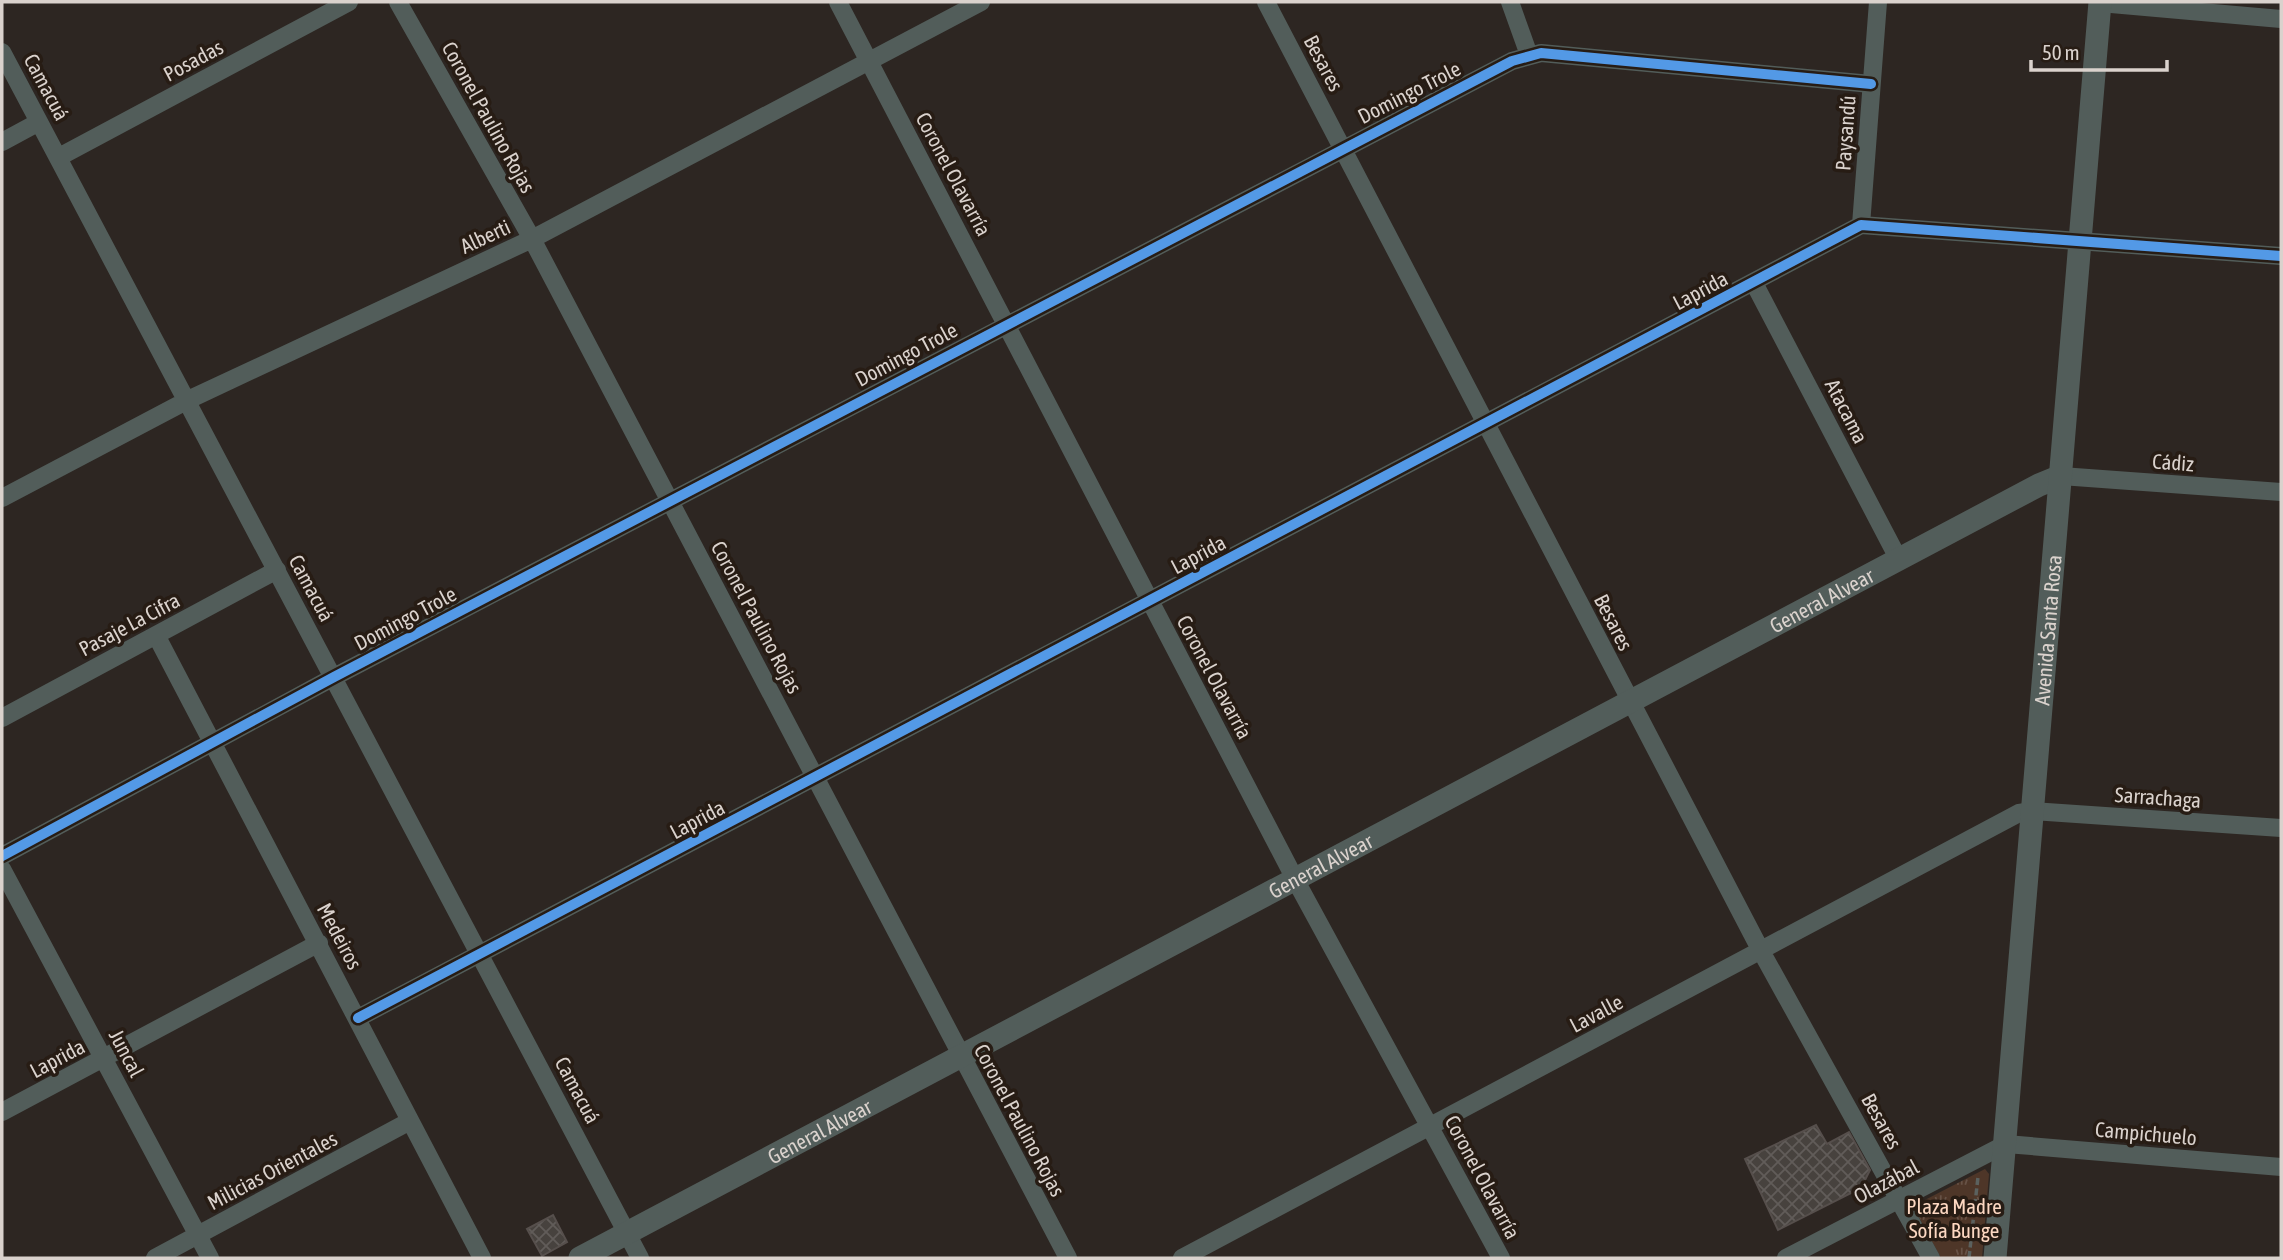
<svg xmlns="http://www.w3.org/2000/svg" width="2283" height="1260" font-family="'Asap Condensed',sans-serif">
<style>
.grass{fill:url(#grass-tufts)}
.building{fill:url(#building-cross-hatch);stroke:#564f4c;stroke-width:2}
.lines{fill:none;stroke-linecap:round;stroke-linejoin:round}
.path{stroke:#5b615e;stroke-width:3.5;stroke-dasharray:7 3.5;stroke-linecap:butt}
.minor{stroke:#525d5a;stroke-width:18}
.tertiary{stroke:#525d5a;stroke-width:23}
.cycleway-casing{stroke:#271c14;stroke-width:15}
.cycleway{stroke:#5399e6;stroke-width:10}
.labels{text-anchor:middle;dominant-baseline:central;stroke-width:7;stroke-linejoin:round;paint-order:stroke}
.street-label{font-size:21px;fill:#dad2cd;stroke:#271c14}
.park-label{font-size:21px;fill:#fdd8c2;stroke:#271c14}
</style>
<defs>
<pattern id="grass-tufts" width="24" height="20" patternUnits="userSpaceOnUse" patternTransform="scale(1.75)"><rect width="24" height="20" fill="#4e3628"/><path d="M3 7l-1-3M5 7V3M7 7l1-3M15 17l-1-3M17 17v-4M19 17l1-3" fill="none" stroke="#675246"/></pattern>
<pattern id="building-cross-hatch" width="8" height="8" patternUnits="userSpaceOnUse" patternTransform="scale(1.75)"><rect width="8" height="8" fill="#47423e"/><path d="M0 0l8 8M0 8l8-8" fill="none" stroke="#615c59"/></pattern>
</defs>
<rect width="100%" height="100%" fill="#2d2622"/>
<!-- grass -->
<path class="grass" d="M1985,1169L1989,1174L1982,1258H1941L1916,1212L1921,1202Z"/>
<!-- building -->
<path class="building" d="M1816,1125L1827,1144L1849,1132L1870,1170L1861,1188L1778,1230L1745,1159Z
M553,1215L567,1242L542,1256L527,1229Z"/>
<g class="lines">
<!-- path -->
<path class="path" d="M1969,1258L1978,1177"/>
<!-- minor -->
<path class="minor" d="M398,2L532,239L1068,1258
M838,2L1296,881L1501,1258
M1266,2L1761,951L1931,1258
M1510,2L1529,55
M2100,3L2281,19
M2,52L640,1258
M2,142L39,122
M59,157L349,2
M1861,225L1878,2
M1754,283L1899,560
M2061,476L2281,492
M2,498L188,400L532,239L981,2
M156,635L482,1258
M2,718L277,570
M2,856L334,677L1512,61L1541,53L1871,84
M2,869L210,1258
M358,1018L1861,225L2281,256
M2,1112L319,943
M155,1258L410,1121
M1182,1258L2019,813L2032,811L2281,828
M1786,1258L2006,1144L2281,1167"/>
<!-- tertiary -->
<g class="tertiary">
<path id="s1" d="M580,1258L2039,485L2061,476"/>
<path id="s2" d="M1995,1258L2100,2"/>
</g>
<defs>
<path id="cycleway" d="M2,856L334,677L1512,61L1541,53L1871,84
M358,1018L1861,225L2281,256"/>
</defs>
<!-- cycleway casing -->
<use href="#cycleway" class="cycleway-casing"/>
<!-- cycleway -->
<use href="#cycleway" class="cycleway"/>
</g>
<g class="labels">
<!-- street labels -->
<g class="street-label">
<text transform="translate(193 60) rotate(-28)">Posadas</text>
<text transform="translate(1324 63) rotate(62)">Besares</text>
<text transform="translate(47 87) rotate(62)">Camacuá</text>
<text transform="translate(1409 92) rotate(-27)">Domingo Trole</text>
<text transform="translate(489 117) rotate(61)">Coronel Paulino Rojas</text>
<text transform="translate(1845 133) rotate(-86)">Paysandú</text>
<text transform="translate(954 174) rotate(62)">Coronel Olavarría</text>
<text transform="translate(485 236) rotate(-25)">Alberti</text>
<text transform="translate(1700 290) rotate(-28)">Laprida</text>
<text transform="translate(906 354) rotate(-28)">Domingo Trole</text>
<text transform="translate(1847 411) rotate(63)">Atacama</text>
<text transform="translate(2173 462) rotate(4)">Cádiz</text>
<text transform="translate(1198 554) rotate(-28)">Laprida</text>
<text transform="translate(312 588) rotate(62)">Camacuá</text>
<text stroke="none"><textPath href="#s1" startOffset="1405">General Alvear</textPath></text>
<text transform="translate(757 617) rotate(62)">Coronel Paulino Rojas</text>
<text transform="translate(405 618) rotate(-28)">Domingo Trole</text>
<text transform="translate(1614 622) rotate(63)">Besares</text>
<text transform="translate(129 624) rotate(-28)">Pasaje La Cifra</text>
<text stroke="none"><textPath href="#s2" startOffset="630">Avenida Santa Rosa</textPath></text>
<text transform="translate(1215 677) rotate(62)">Coronel Olavarría</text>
<text transform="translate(2158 797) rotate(4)">Sarrachaga</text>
<text transform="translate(697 819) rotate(-28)">Laprida</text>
<text stroke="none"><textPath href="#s1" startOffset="838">General Alvear</textPath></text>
<text transform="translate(340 936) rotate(62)">Medeiros</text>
<text transform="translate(1596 1013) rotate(-28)">Lavalle</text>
<text transform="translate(127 1053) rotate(62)">Juncal</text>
<text transform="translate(57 1058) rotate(-28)">Laprida</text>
<text transform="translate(578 1090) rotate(62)">Camacuá</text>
<text transform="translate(1020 1120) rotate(62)">Coronel Paulino Rojas</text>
<text transform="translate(1882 1121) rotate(61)">Besares</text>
<text stroke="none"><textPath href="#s1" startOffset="271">General Alvear</textPath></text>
<text transform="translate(2146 1133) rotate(5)">Campichuelo</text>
<text transform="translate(272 1170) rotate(-28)">Milicias Orientales</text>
<text transform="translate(1483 1177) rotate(62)">Coronel Olavarría</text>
<text transform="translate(1886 1181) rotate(-28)">Olazábal</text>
</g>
<!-- park labels -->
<g class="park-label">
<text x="1954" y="1206">Plaza Madre<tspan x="1954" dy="24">Sofía Bunge</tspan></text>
</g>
</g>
<!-- border -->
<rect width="2283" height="1260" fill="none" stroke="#dad2cd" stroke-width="7"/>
<!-- scale -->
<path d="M2031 60v10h136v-10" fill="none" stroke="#dad2cd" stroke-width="3.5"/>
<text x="2042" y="60" font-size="21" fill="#dad2cd" stroke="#271c14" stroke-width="5" paint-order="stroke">50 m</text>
</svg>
